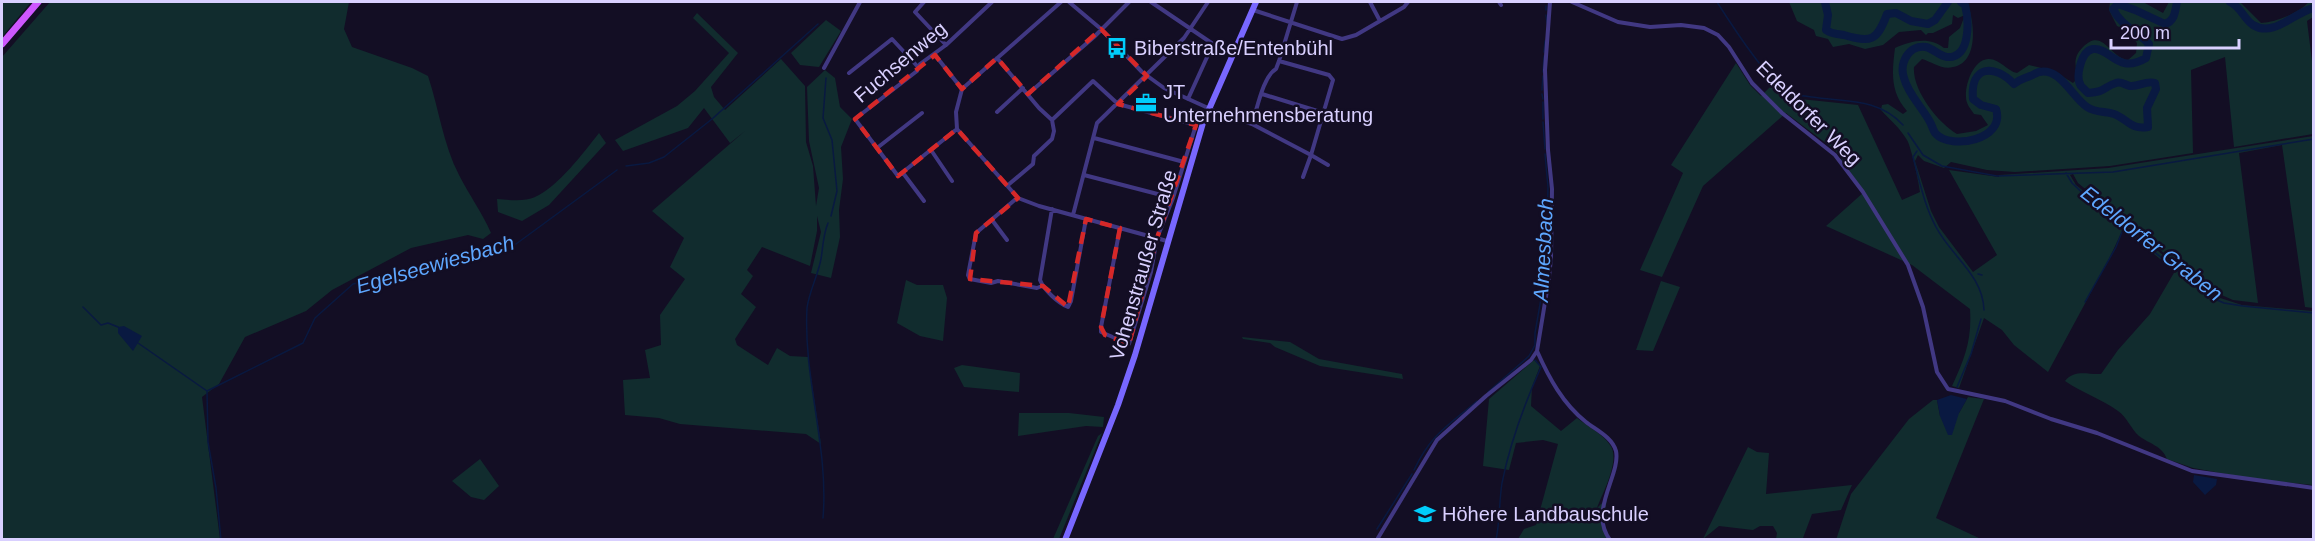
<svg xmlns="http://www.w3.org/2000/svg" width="2315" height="541" font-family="Arial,sans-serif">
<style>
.green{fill:#112c2e}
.water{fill:#091941}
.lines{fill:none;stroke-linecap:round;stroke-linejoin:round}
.stream{stroke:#091941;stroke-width:1.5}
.river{stroke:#091941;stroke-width:8}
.minor{stroke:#413883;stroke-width:4}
.secondary{stroke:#7867ff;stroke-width:6}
.primary{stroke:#ce57ff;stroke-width:7}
.marked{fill:none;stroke:#d62828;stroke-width:4.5;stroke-dasharray:12 8;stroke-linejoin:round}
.labels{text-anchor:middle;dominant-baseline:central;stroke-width:5;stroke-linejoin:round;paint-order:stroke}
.poi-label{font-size:20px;fill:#d9d0ff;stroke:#130e24;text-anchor:start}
.street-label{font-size:20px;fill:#d9d0ff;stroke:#130e24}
.water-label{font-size:21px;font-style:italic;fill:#5ea7ff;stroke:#130e24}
</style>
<rect width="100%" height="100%" fill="#130e24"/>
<!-- green -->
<path class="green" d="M2,2H31L2,37Z
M50,2H349L344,29L352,47L412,68L428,76C439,109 443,144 459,175C469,195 482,212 491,233L483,239L468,235L411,248L332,290L306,311L245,337L219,384L202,397L220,539L2,540V57Z
M1789,2H1967C1974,19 1980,62 1953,67C1942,70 1932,62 1922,59L1914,67C1912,90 1938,123 1957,134L1976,131L1988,125L1981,115L1974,114C1970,108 1966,104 1966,97C1965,85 1973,60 1988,59C1999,58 2007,71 2017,73L2029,65L2054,71L2073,83L2077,79C2076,65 2072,58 2083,47C2103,27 2109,57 2128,60L2136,53L2137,43L2126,30L2117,26L2109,10L2110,2H2143L2163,13L2169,2H2240L2261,23C2277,22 2298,13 2309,2H2313V17L2307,21L2314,77L2313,134L2234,147L2225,57L2191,70L2193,153L2110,166L2015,172L1987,170L1951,162L1944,168L1924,161L1918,155L1915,161L1931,211L1939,227L1973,272L1997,255L1949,170L1999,177V175L2108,168L2313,136V308L2305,307L2282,145L2239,153L2258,303L2233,300L2208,289L2078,183L2073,174L2070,175L2076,185L2214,296L2242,305L2313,311V485L2254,479L2193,468L2167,459C2162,446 2150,444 2139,436C2131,429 2127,417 2118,411C2102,399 2082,393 2065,381C2075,369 2088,375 2101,374L2118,350L2150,314L2175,271L2123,229L2109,259L2048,372L2014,345L2002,330L1984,318L1959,388L1952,386C1965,358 1972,340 1970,309L1912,265L1826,226L1864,192L1835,150L1786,113L1703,186L1662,277L1640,270L1683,173L1671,165L1736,63L1750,85L1761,96L1775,82L1800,99L1858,105L1902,200L1920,192C1919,183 1911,146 1907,140C1900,128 1890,120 1881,110L1882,105L1888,104L1903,114L1907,111C1890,92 1892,72 1895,48C1910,41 1930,36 1944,48H1948L1949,37L1960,28L1965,15L1958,18L1953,15L1952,24L1933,33H1928L1926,35L1921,30L1899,32L1883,45L1865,49L1849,44L1833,47L1828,39L1816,36L1814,30L1797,21Z
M697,13L738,53L711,87L714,97L725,110L781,59L805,86L806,142L813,166L816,206L819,188L809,141L807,87L825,70L835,78L840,107L852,119L841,147L843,179L839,210L840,237L831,278L811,273L821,232L817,216V231L810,266L762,247L747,270L753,276L741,294L756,307L735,339L737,345L768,365L777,348L790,356L808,357L821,444L806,434L680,424L659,418L625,415L623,380L650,378L645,350L661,345L660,315L685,279L670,267L684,238L652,211L745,131L730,143L704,108L688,128L623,151L615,140L677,106L695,91L729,53L693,18Z
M826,20L841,31L819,67L800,65L791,53Z
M599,133L606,143L549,205L522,221L498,212L497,199C508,200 525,202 535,197C559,186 583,153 599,133Z
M906,280L917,285H943L947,298L943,341L920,336L897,323Z
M1661,281L1680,287L1653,351L1636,350Z
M1242,337L1290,342L1319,359L1402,374L1403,379L1320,366L1275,347L1270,343L1243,339Z
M1534,360L1540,366L1532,387L1531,406L1561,431L1577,418C1587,426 1603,434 1610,445C1621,459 1603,492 1597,508L1607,498L1604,520L1607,540L1518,539L1524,529L1536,525L1558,444L1543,440L1516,443L1509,470L1483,466L1489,399Z
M962,365L1020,373L1019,392L964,387L954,368Z
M1968,397L1984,399L1936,518L1981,539L1836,540L1851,494L1909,419L1933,400H1937L1940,416L1959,413Z
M1019,413H1069L1104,417L1103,427L1086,426L1018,436Z
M1102,433L1059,539H1053L1098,436Z
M1748,447L1757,452L1769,453L1766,494L1852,485L1841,510L1812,514L1803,538L1776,539L1777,533L1773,526H1760L1753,530L1719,526L1703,539Z
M480,459L499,486L484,500L471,497L452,481Z"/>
<!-- water -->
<path class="water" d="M124,326L142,336L133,351L118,333V327Z
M1951,395L1967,399L1959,413L1952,435H1948L1940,416L1937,400Z
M2194,475L2217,479L2216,485L2205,495L2193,482Z"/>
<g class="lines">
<!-- stream -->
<path class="stream" d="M1717,2C1731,24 1764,76 1785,90C1793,95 1804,96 1812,97C1846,102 1879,98 1903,125
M1546,6V10
M1546,15L1547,23
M1544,52L1545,41
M1543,72L1544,56
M826,78L823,118L832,140L837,191L831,216
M1542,90L1543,76
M1542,94L1543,99
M1543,102V119
M1543,122L1545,149
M1908,133L1923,155L1942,166L1997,176L2113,172L2314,139
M1917,151L1913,157L1914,161C1920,183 1925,207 1936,227C1951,256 1983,275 1984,310
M626,166L649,163L664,157L712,119L818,24
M2066,173L2072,183L2089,199L2194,284L2217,300L2224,303L2243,306L2314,313
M1978,274L1982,275
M2085,302L2116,247L2124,227
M83,307L101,325L108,323L118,327
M138,343L207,391L303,343L315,318L353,284L516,244L617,170
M1957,387L1971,354L1981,319
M207,391L208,442L216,488L221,540
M1488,392L1529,356L1535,345V333L1546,270L1548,187L1545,154
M1414,470C1431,434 1448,426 1477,401
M823,518C829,447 803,378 807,308C809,292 818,275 821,259C823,247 823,235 828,223
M1377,529L1412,474
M1374,540V539
M1496,540C1500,521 1499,502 1502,483C1510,443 1524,405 1541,367L1535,360"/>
<!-- river -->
<path class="river" d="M1825,2L1828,15L1826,30C1833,35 1836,33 1844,35C1871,43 1877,41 1887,14L1896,13L1911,21L1928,24L1935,20L1948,2
M1961,2L1965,5C1969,20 1971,59 1947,57C1939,56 1934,49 1926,47C1909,44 1899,63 1904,78C1908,94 1922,107 1930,122C1932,125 1933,131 1936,134C1951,150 2006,140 1996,109L1981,105L1973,99C1970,66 1994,63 2014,84C2020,79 2023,79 2030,76C2033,75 2036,73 2039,72C2060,67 2072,97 2087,107C2096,113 2105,111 2114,114C2128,119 2130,130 2148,127L2147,108L2156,89L2155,83C2146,80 2139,87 2130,86C2125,85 2121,81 2116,83C2103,87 2106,92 2088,93C2087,92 2081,86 2081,86C2075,77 2081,51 2093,49C2110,47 2117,75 2146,58L2149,44C2137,31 2121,26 2113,9L2118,4L2135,10L2165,24C2175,21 2175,11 2177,2
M2230,2C2242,8 2243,18 2253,25C2274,38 2294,12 2314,8"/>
<!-- minor -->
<path class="minor" d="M924,2L915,12L946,45
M1061,2L962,89L956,112L957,129L1018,198L1039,206L1167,241
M1069,2L1101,29L1142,72L1164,88L1217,112L1252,124L1311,155L1328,165
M1151,2L1213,44L1188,99
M1370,2L1380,21
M1499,2L1501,5
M1572,2L1618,22L1650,27L1681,25L1704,28L1718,35L1729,47L1752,83L1782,113L1835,155L1863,192L1908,265L1923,307L1937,372L1948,389L2005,401L2051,419L2097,433L2192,471L2314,488
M1253,10L1342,39L1356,35L1404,7L1408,2
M935,55L962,89
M997,58L1039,108L1052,120L1054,131L1052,139L1034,156L1033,164L1008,185
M1279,61L1329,75L1333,80L1311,155L1303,177
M824,68L860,2
M849,73L892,39L918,67
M1028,94L1094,37L1129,2
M1262,94L1324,113
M997,112L1023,88
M1052,120L1093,81L1118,104L1196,125L1173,198L1157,238L1151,272L1129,344L1101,332V327L1120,228
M1252,124C1257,110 1263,76 1276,69L1279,61L1297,2
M957,129L898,176L855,119L917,71L920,64L946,45L992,2
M1094,138L1184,162
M877,148L922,113
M931,150L952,181
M903,173L924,201
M1084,175L1173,198
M1017,198L976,233L968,275L970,279L991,283L998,281L1037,288L1042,286
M1052,209L1040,280C1044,290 1058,303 1068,307L1071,301L1086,219
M1073,215L1097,123L1184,38L1208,2
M992,220L1007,240
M1537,351C1549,378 1563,404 1586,422C1596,430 1612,437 1616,451C1621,475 1588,511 1610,540
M1378,538L1437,440L1486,396L1531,360L1537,351L1549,278L1551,257L1552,189L1548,150L1545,70L1550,2"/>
<!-- secondary -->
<path class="secondary" d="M1065,540L1118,405L1135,355L1203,123L1256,2"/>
<!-- primary -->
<path class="primary" d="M2,44L38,2"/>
</g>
<!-- marked area -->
<path class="marked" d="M1101,29L1147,76L1118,104L1196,125L1157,238L1129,344L1105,335L1101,327L1120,228L1086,219L1068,307L1043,286L970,279L976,233L1018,198L957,129L898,176L855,119L935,55L962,89L997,58L1028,94Z"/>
<!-- icons -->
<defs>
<symbol id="bus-bare" viewBox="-9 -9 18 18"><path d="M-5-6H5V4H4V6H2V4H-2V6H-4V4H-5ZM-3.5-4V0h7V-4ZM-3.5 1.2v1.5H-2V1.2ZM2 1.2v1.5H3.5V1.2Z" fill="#00cdfb" stroke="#130e24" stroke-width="2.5" paint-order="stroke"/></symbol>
<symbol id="office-bare" viewBox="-9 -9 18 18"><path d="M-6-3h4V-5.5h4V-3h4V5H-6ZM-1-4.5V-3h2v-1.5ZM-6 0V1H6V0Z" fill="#00cdfb" stroke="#130e24" stroke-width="2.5" paint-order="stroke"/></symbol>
<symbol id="university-bare" viewBox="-9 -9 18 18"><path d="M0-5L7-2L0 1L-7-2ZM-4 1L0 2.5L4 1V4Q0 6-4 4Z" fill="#00cdfb" stroke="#130e24" stroke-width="2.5" paint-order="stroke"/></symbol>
</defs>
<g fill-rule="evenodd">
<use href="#bus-bare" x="1102" y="33" width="30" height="30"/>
<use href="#office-bare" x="1131" y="88" width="30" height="30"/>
<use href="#university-bare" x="1410" y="499" width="30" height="30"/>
</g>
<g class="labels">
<!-- poi labels -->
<g class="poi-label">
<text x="1134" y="48">Biberstraße/Entenbühl</text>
<text x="1163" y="92">JT<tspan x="1163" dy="23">Unternehmensberatung</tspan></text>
<text x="1442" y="514">Höhere Landbauschule</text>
</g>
<!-- street labels -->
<g class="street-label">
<text transform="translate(900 62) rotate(-40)">Fuchsenweg</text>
<text transform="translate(1809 113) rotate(45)">Edeldorfer Weg</text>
<text transform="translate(1143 265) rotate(-74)">Vohenstraußer Straße</text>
</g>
<!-- water labels -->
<g class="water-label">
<text transform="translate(2152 243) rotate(38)">Edeldorfer Graben</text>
<text transform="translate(1543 250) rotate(-87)">Almesbach</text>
<text transform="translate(435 264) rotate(-16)">Egelseewiesbach</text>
</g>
</g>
<!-- border -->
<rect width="2315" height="541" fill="none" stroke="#d9d0ff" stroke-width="6"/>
<!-- scale -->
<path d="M2111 39v9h128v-9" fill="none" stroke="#d9d0ff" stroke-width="3"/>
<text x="2120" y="39" font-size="18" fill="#d9d0ff" stroke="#130e24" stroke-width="4.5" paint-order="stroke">200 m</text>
</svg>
